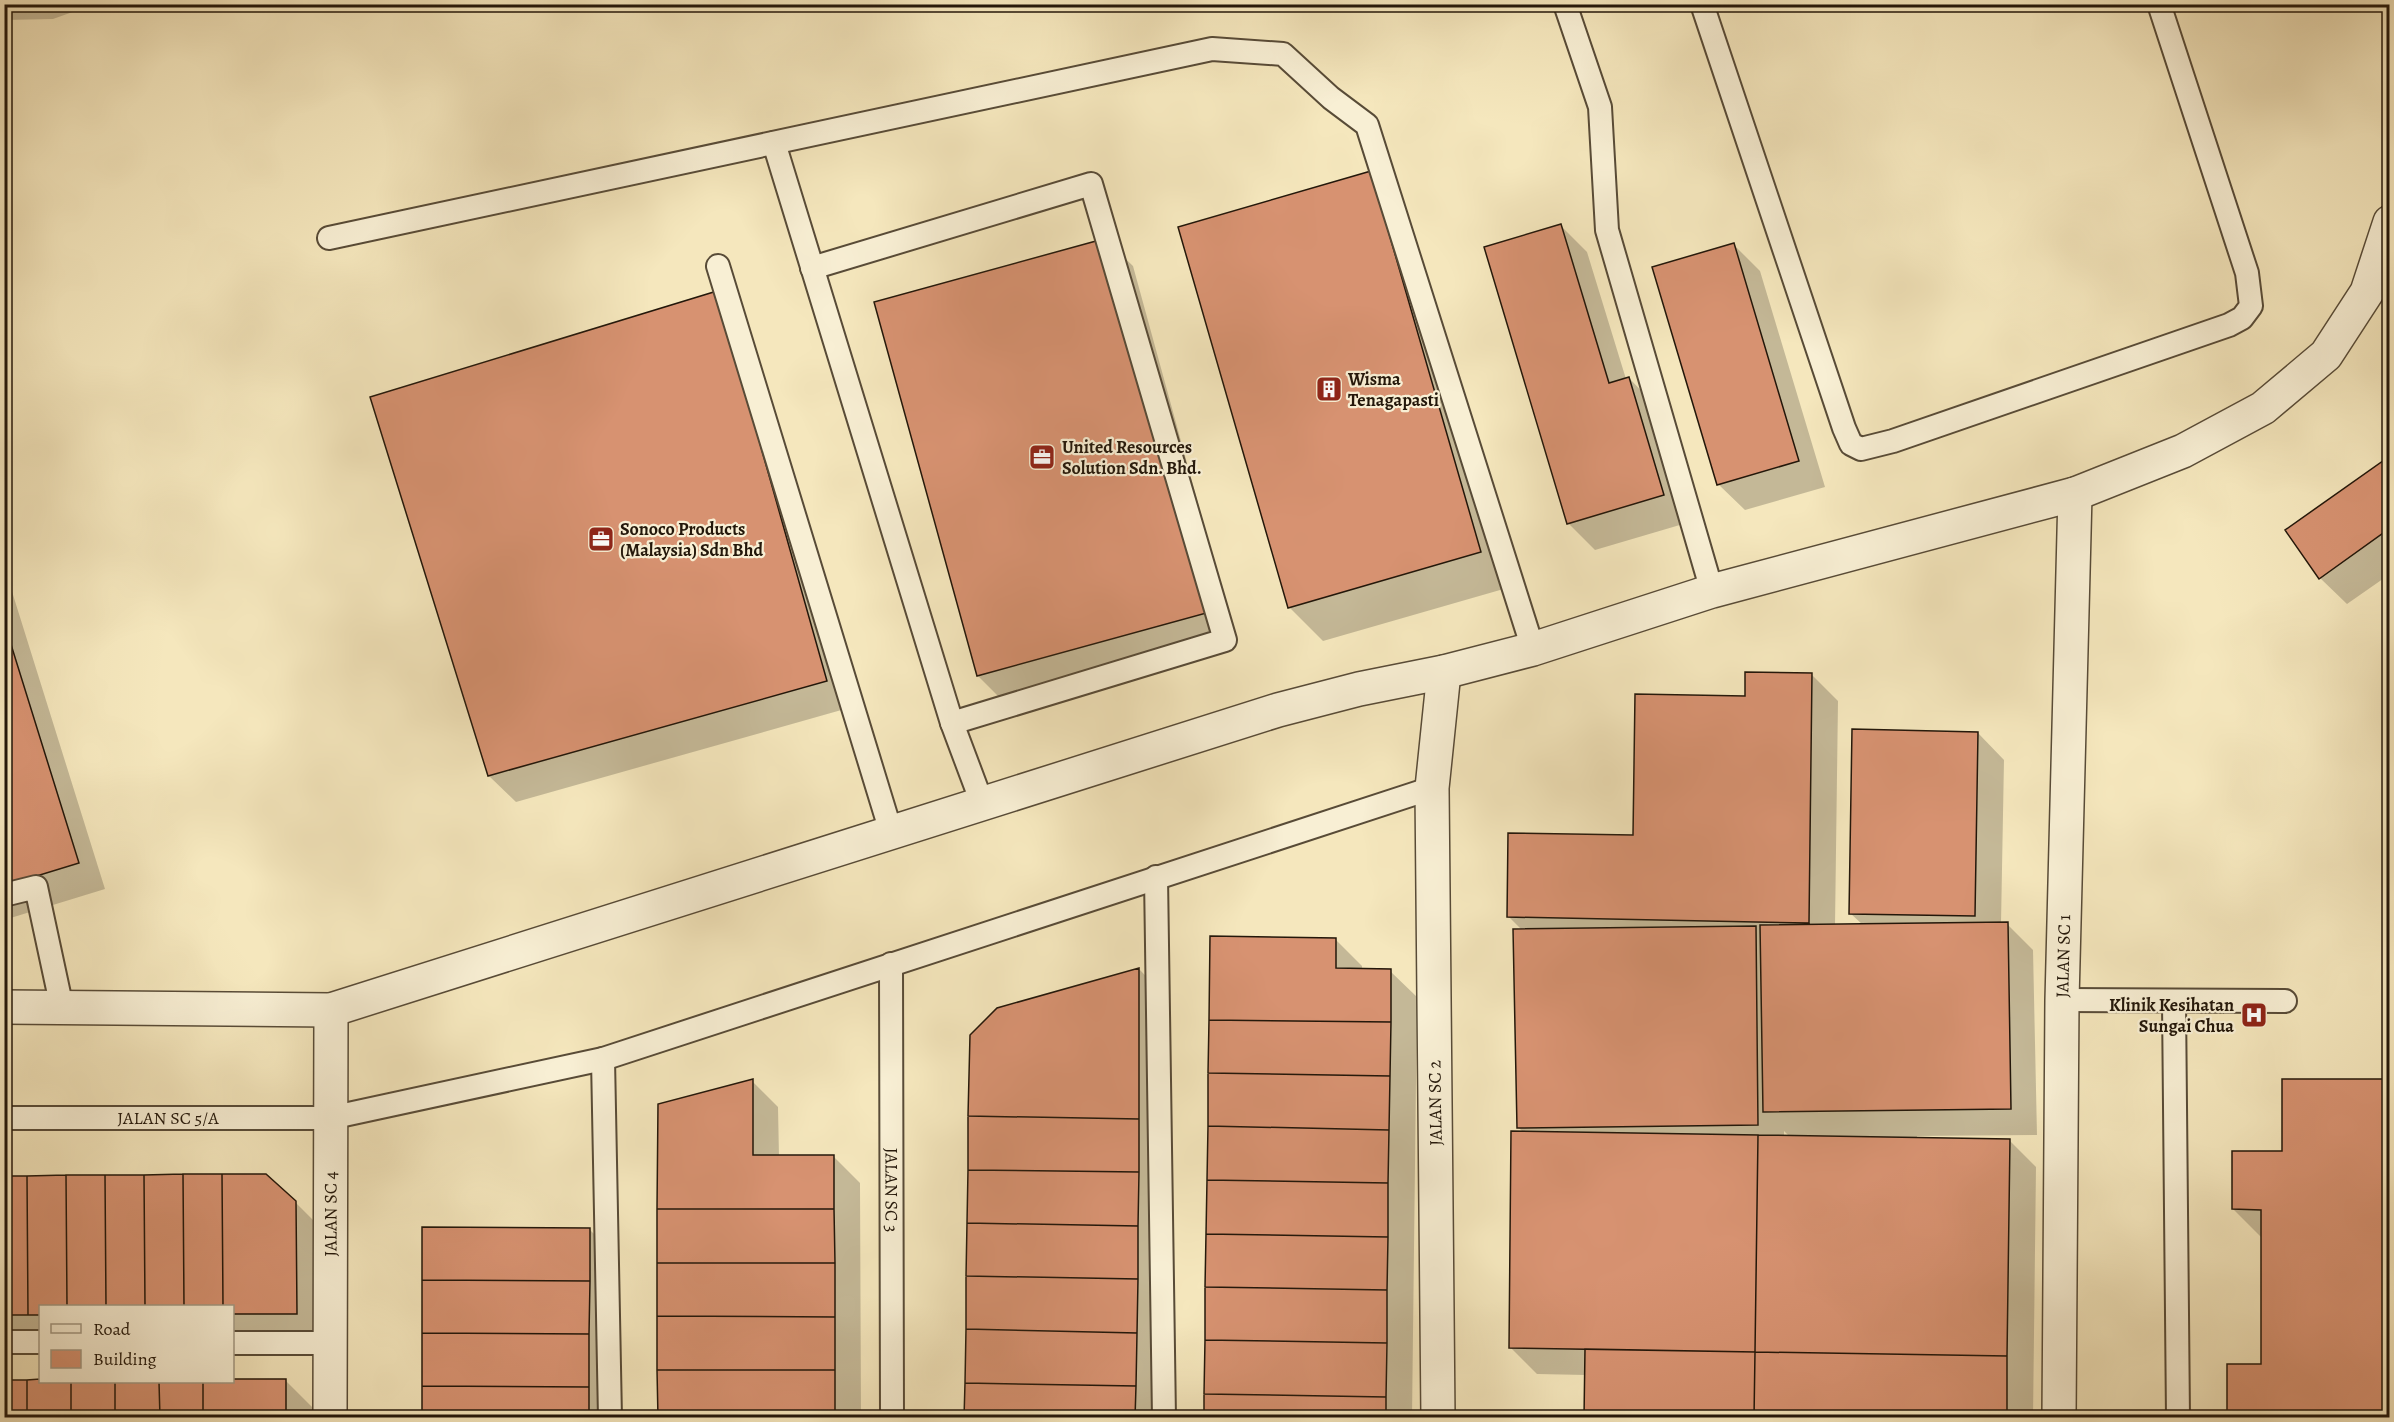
<svg xmlns="http://www.w3.org/2000/svg" width="2394" height="1422" font-family="Alegreya,serif">
<style>
.shadow{fill:#0003;fill-rule:evenodd}
.building{fill:#d79271;stroke:#23170a;stroke-width:1.5}
.lines{fill:none;stroke-linecap:round;stroke-linejoin:round}
.lane-casing{stroke:#584b37;stroke-width:26}
.street-casing{stroke:#584b37;stroke-width:36}
.lane{stroke:#f8efd4;stroke-width:22}
.street{stroke:#f8efd4;stroke-width:33}
.labels{text-anchor:middle;dominant-baseline:central;stroke-width:4.5;stroke-linejoin:round;paint-order:stroke}
.poi-label{font-size:18px;font-weight:bold;fill:#23170a;stroke:#f8efd4;text-anchor:start}
.street-label{font-size:18px;fill:#23170a;stroke:#f8efd4}
</style>
<rect width="100%" height="100%" fill="#f5e7bd"/>
<filter id="stains"><feTurbulence type="fractalNoise" baseFrequency=".00333" numOctaves="4"/><feColorMatrix values="0 0 0 0 .2 0 0 0 0 .09 0 0 0 0 .02 0 0 0 .5 -.17"/></filter>
<radialGradient id="worn" r=".72"><stop offset=".6" stop-color="#630" stop-opacity="0"/><stop offset="1" stop-color="#630" stop-opacity=".3"/></radialGradient>
<!-- shadow -->
<path class="shadow" d="M4,4H95L53,19L4,20Z
M1371,173L1405,207L1514,586L1323,641L1289,607Z
M1561,226L1587,252L1626,379L1629,378L1655,405L1690,522L1595,550L1568,523Z
M1106,240L1133,266L1235,638L1004,702L978,676Z
M1734,245L1760,271L1825,487L1745,510L1718,484Z
M717,292L852,707L516,802L489,776Z
M2390,458V574L2347,604L2320,578Z
M4,566L105,889L4,920Z
M1811,674L1838,701L1835,926L1863,925L1850,913L1978,733L2004,760L2001,924H2007L2033,950L2037,1135L1917,1136V1139L2009,1140L2036,1167L2033,1418H1586V1375L1537,1374L1511,1348L1524,1133L1518,1127L1522,930L1508,916L1635,836L1747,697ZM1784,1131L1790,1137H1784Z
M1336,940L1362,966V970L1390,971L1417,997L1412,1418H1205Z
M1139,969L1165,996L1162,1418H966Z
M2390,1080L2263,1366L2262,1238L2233,1209Z
M752,1081L778,1107L779,1157H834L860,1183L861,1418H660Z
M4,1177L295,1202L322,1229L323,1339L232,1340V1306H40V1341L4,1342Z
M589,1229L616,1256L615,1418H423Z
M285,1380L312,1407V1418H4V1381Z"/>
<!-- building -->
<path class="building" d="M1371,171L1481,552L1288,608L1178,227Z
M1561,224L1609,383L1629,377L1664,495L1567,524L1484,247Z
M1107,238L1210,612L977,676L874,302Z
M1734,243L1799,461L1717,485L1652,267Z
M717,291L827,681L488,776L370,397Z
M2390,456V528L2319,579L2285,530Z
M4,622L79,863L4,886Z
M1745,672L1812,673L1809,923L1507,917L1508,833L1633,835L1635,694L1745,696Z
M1852,729L1978,732L1975,916L1849,914Z
M2008,922L2011,1109L1763,1112L1760,925Z
M1756,926L1758,1125L1517,1128L1513,929Z
M1210,936L1336,938V968L1391,969V1022L1209,1020Z
M1139,968V1119L968,1116L970,1035L997,1008Z
M1209,1020L1391,1022L1390,1076L1208,1073Z
M1208,1073L1390,1076L1389,1130L1208,1126Z
M753,1079V1155H834V1209H657L658,1104Z
M2282,1079H2390V1418H2227V1364H2261V1210L2232,1209V1151H2282Z
M968,1116L1139,1119V1172L968,1170Z
M1208,1126L1389,1130L1388,1183L1207,1180Z
M1511,1131L1758,1135L1755,1352L1509,1348Z
M1758,1135L2010,1139L2007,1356L1755,1352Z
M968,1170L1139,1172L1138,1226L967,1223Z
M183,1174H222L223,1306H184Z
M183,1174L184,1306H145L144,1175Z
M222,1174H266L296,1201L297,1314H232V1306H223Z
M66,1175H105L106,1306H67Z
M66,1175L67,1306H40V1315H28L27,1176Z
M105,1175H144L145,1306H106Z
M4,1176H27L28,1315H4Z
M1207,1180L1388,1183V1237L1206,1234Z
M657,1209H834L835,1263H657Z
M967,1223L1138,1226V1279L966,1276Z
M422,1227L590,1228V1281L422,1280Z
M1206,1234L1388,1237L1387,1290L1205,1287Z
M657,1263H835V1317L657,1316Z
M966,1276L1138,1279L1137,1333L966,1329Z
M422,1280L590,1281L589,1334L422,1333Z
M1205,1287L1387,1290V1343L1205,1340Z
M657,1316L835,1317V1370H657Z
M966,1329L1137,1333L1136,1386L965,1383Z
M422,1333L589,1334V1387L422,1386Z
M1205,1340L1387,1343L1386,1397L1204,1394Z
M1585,1349L1755,1352L1754,1418H1584Z
M1755,1352L2007,1356V1418H1754Z
M657,1370H835V1418H658Z
M40,1379V1382H71V1418H27V1380Z
M232,1379H286V1418H203V1382H232Z
M4,1380H27V1418H4Z
M71,1382H115V1418H71Z
M115,1382H159L160,1418H115Z
M159,1382H203V1418H160Z
M965,1383L1136,1386L1135,1418H964Z
M422,1386L589,1387V1418H422Z
M1204,1394L1386,1397V1418H1204Z"/>
<g class="lines">
<defs>
<g id="lane">
<path d="M1565,4L1600,107L1607,230L1712,591"/>
<path d="M1702,4L1844,428L1851,444L1861,449L1893,441L2229,325L2242,318L2251,306L2247,273L2159,4"/>
<path d="M774,143L952,723L982,803"/>
<path d="M329,238L1212,49L1283,54L1331,98L1367,125L1533,649"/>
<path d="M718,266L891,832"/>
<path d="M812,268L1091,184L1225,640L952,723"/>
<path d="M1156,877L1164,1418"/>
<path d="M4,895L36,887L62,1008"/>
<path id="s1" d="M891,964L892,1418"/>
<path d="M2062,1000L2285,1001"/>
<path d="M2174,1002L2178,1418"/>
<path d="M603,1059L610,1418"/>
<path id="s2" d="M4,1118H330L603,1059L1432,788"/>
<path d="M4,1342H40"/>
<path d="M232,1343H330"/>
</g>
<g id="street">
<path d="M4,1007L331,1010L1278,710L1359,689L1444,672L1533,649L1712,591L2075,494L2183,451L2263,408L2326,355L2367,292L2390,222"/>
<path id="s3" d="M330,1418L331,1010"/>
<path d="M1438,1418L1432,788L1444,672"/>
<path id="s4" d="M2059,1418L2062,1000L2075,494"/>
</g>
</defs>
<!-- lane casing -->
<use href="#lane" class="lane-casing"/>
<!-- street casing -->
<use href="#street" class="street-casing"/>
<!-- lane -->
<use href="#lane" class="lane"/>
<!-- street -->
<use href="#street" class="street"/>
</g>
<!-- icons -->
<defs>
<symbol id="building-square" viewBox="-11 -11 22 22"><rect x="-9" y="-9" width="18" height="18" rx="4" fill="#8f2418" stroke="#f8efd4"/><path d="M-4-6H4V6H1V3H-1V6H-4ZM-2.5-4.3h1.7v1.8h-1.7ZM.8-4.3h1.7v1.8H.8ZM-2.5-1h1.7V.8h-1.7ZM.8-1h1.7V.8H.8Z" fill="#fff"/></symbol>
<symbol id="office-square" viewBox="-11 -11 22 22"><rect x="-9" y="-9" width="18" height="18" rx="4" fill="#8f2418" stroke="#f8efd4"/><path d="M-6-3h4V-5.5h4V-3h4V5H-6ZM-1-4.5V-3h2v-1.5ZM-6 0V1H6V0Z" fill="#fff"/></symbol>
<symbol id="hospital-square" viewBox="-11 -11 22 22"><rect x="-9" y="-9" width="18" height="18" rx="4" fill="#8f2418" stroke="#f8efd4"/><path d="M-5-5h3v3.5h4V-5h3V5h-3V1.5h-4V5h-3Z" fill="#fff"/></symbol>
</defs>
<g fill-rule="evenodd">
<use href="#building-square" x="1314" y="374" width="30" height="30"/>
<use href="#office-square" x="1027" y="442" width="30" height="30"/>
<use href="#office-square" x="586" y="524" width="30" height="30"/>
<use href="#hospital-square" x="2239" y="1000" width="30" height="30"/>
</g>
<g class="labels">
<!-- poi labels -->
<g class="poi-label">
<text x="1348" y="379">Wisma<tspan x="1348" dy="21">Tenagapasti</tspan></text>
<text x="1062" y="447">United Resources<tspan x="1062" dy="21">Solution Sdn. Bhd.</tspan></text>
<text x="620" y="529">Sonoco Products<tspan x="620" dy="21">(Malaysia) Sdn Bhd</tspan></text>
<text x="2234" y="1005" text-anchor="end">Klinik Kesihatan<tspan x="2234" dy="21">Sungai Chua</tspan></text>
</g>
<!-- street labels -->
<g class="street-label">
<text stroke="none"><textPath href="#s4" startOffset="462">JALAN SC 1</textPath></text>
<text transform="translate(1435 1103) rotate(-91)">JALAN SC 2</text>
<text stroke="none"><textPath href="#s2" startOffset="164">JALAN SC 5/A</textPath></text>
<text stroke="none"><textPath href="#s1" startOffset="226">JALAN SC 3</textPath></text>
<text stroke="none"><textPath href="#s3" startOffset="204">JALAN SC 4</textPath></text>
</g>
</g>
<!-- margin -->
<rect width="2394" height="1422" fill="none" stroke="#f5e7bd" stroke-width="24"/>
<rect x="6" y="6" width="2382" height="1410" fill="none" stroke="#23170a" stroke-width="3"/>
<rect x="12" y="12" width="2370" height="1398" fill="none" stroke="#23170a" stroke-width="1.5"/>
<!-- legend -->
<rect x="39" y="1305" width="195" height="78" fill="#f8efd4" stroke="#a39983" stroke-width="1.5"/>
<rect x="51" y="1324" width="30" height="9" fill="#f8efd4" stroke="#a39983" stroke-width="1.5"/>
<text x="93" y="1335" font-size="18" fill="#23170a">Road</text>
<rect x="51" y="1350" width="30" height="18" fill="#d79271" stroke="#a39983" stroke-width="1.5"/>
<text x="93" y="1365" font-size="18" fill="#23170a">Building</text>
<rect width="100%" height="100%" filter="url(#stains)"/>
<rect width="100%" height="100%" fill="url(#worn)"/>
</svg>
